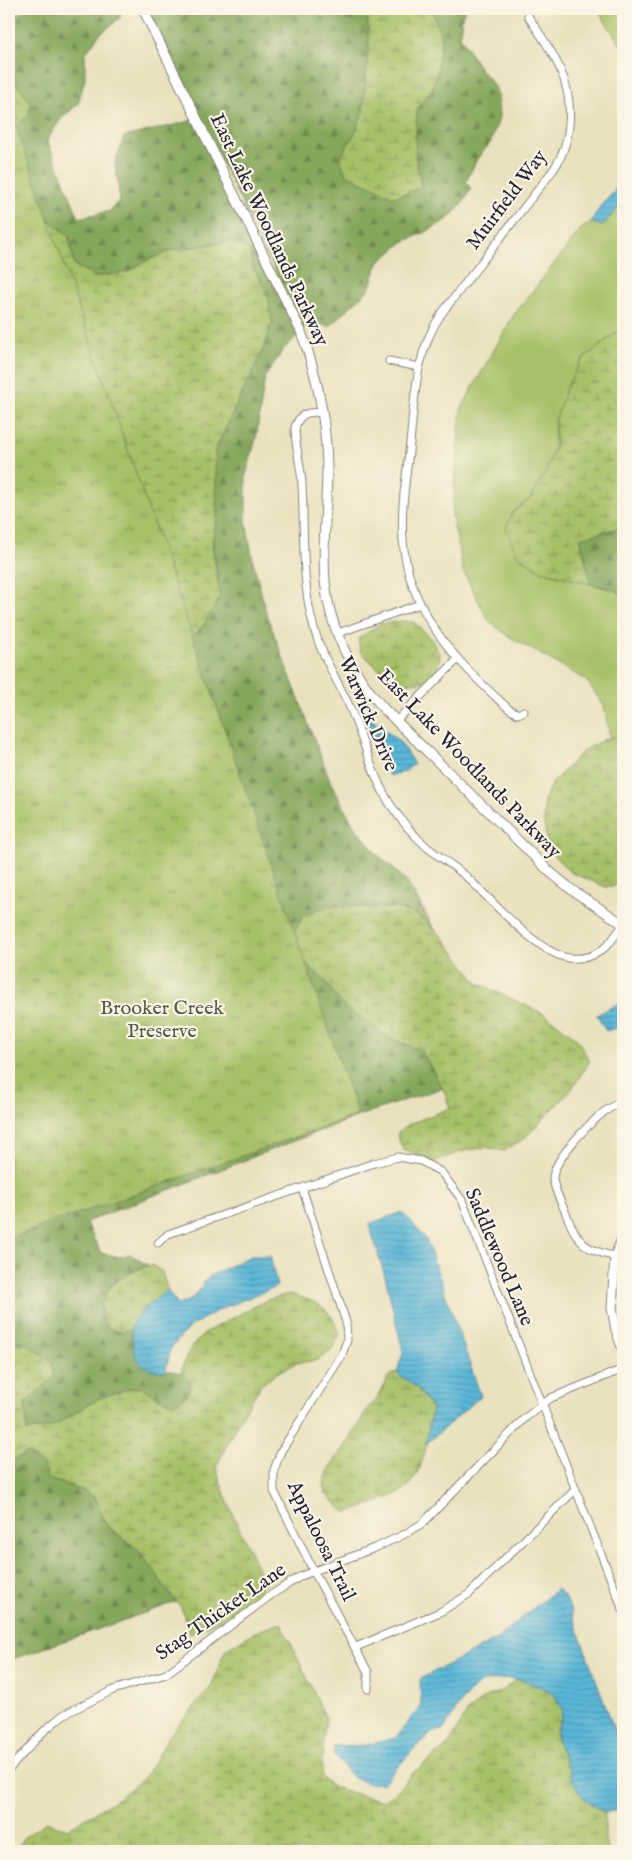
<svg xmlns="http://www.w3.org/2000/svg" width="632" height="1860" font-family="'IM FELL English',serif">
<style>
.grass{fill:#a7c167;stroke:#647251}
.forest{fill:url(#forest-firs);stroke:#54644c}
.wetland{fill:url(#wetland-marsh);stroke:#647251}
.park{fill:url(#park-tufts);stroke:#647251}
.water{fill:url(#water-rules);stroke:#3e6c8a}
.lines{fill:none;stroke-linecap:round;stroke-linejoin:round}
.minor-casing{stroke:#86827c;stroke-width:9}
.tertiary-casing{stroke:#86827c;stroke-width:11}
.minor{stroke:#fff;stroke-width:7}
.tertiary{stroke:#fff;stroke-width:9}
.labels{text-anchor:middle;dominant-baseline:central;stroke-width:4.5;stroke-linejoin:round;paint-order:stroke}
.street-label{font-size:20px;fill:#22223b;stroke:#fcf5e5}
.park-label{font-size:20px;fill:#515a4a;stroke:#fcf5e5}
</style>
<defs>
<pattern id="forest-firs" width="22" height="20" patternUnits="userSpaceOnUse" patternTransform="scale(1.25)"><rect width="22" height="20" fill="#85a75c"/><path d="M5 1l3.5 6h-7zM16 11l3.5 6h-7z" fill="#6c884d"/></pattern>
<pattern id="wetland-marsh" width="20" height="14" patternUnits="userSpaceOnUse" patternTransform="scale(1.25)"><rect width="20" height="14" fill="#a7c167"/><path d="M1 5h8M5 5V1M11 12h8M15 12V8" fill="none" stroke="#889c56"/></pattern>
<pattern id="park-tufts" width="24" height="20" patternUnits="userSpaceOnUse" patternTransform="scale(1.25)"><rect width="24" height="20" fill="#a7c167"/><path d="M3 7l-1-3M5 7V3M7 7l1-3M15 17l-1-3M17 17v-4M19 17l1-3" fill="none" stroke="#889c56"/></pattern>
<pattern id="water-rules" width="6" height="5" patternUnits="userSpaceOnUse" patternTransform="scale(1.25)"><rect width="6" height="5" fill="#5ab7d8"/><path d="M0 2.5h6" fill="none" stroke="#4a94b0"/></pattern>
</defs>
<rect width="100%" height="100%" fill="#fcf5e5"/>
<filter id="ink" filterUnits="userSpaceOnUse"><feTurbulence type="fractalNoise" baseFrequency=".02" numOctaves="2"/><feDisplacementMap in="SourceGraphic" scale="10" xChannelSelector="R" yChannelSelector="G"/><feConvolveMatrix kernelMatrix="1 2 1 2 8 2 1 2 1" color-interpolation-filters="sRGB"/></filter>
<filter id="wash" filterUnits="userSpaceOnUse"><feTurbulence type="fractalNoise" baseFrequency=".0096" numOctaves="4" result="noise"/><feDisplacementMap in="SourceGraphic" scale="20" xChannelSelector="R" yChannelSelector="G"/><feGaussianBlur stdDeviation="1.12" result="paint"/><feColorMatrix in="noise" values="0 0 0 0 0 0 0 0 0 0 0 0 0 0 0 0 0 1.4 0 .05"/><feComposite in="paint" operator="in"/></filter>
<g filter="url(#wash)">
<rect width="100%" height="100%" fill="#e9e1bd"/>
<!-- grass -->
<path class="grass" d="M597,9H623V49Z
M623,202V327L582,360L555,421V447L545,474L530,499L513,512L541,571L618,591L623,595V737L610,738L604,706L586,680L508,636L488,620L463,571L452,516L461,409L513,316L581,229L591,222L602,226Z"/>
<!-- forest -->
<path class="forest" d="M9,9H16L19,14L24,11L34,9H120V18L100,34L85,54V79L78,104L61,119L47,140L79,218L110,211L120,199L115,163L124,137L194,120L298,335L283,350L265,377L256,438L246,475V520L253,561L267,616L331,783L353,824L376,853L406,880L435,930C429,925 421,917 413,913C393,904 368,909 346,905L299,957L324,980L341,1004L390,1038L422,1051L442,1088L361,1115L86,1222L101,1253L120,1257L130,1254L149,1266L136,1269L108,1288L117,1331L131,1330L133,1350L165,1372L166,1370L182,1373L191,1382L187,1396L173,1404L154,1396L146,1389L98,1399L53,1426L26,1432L25,1403L54,1377L51,1360L26,1344L9,1341V693L219,583L212,543L217,516L215,450L265,345L272,323L263,285L252,265L231,242L177,249L148,260L127,272L96,277L74,265L69,237L29,203L9,133L30,102L15,82L9,41Z
M147,9H367L369,45L363,111L355,133L340,158L346,174L363,181L421,187L415,154L417,109L432,89L437,73L441,38L432,9H466L462,16L460,36L480,69L492,83L498,95L499,118L491,142L477,159L466,182L471,189L465,200L448,219L428,231L403,242L378,263L369,289L329,327L311,321L303,329Z
M618,528H623V595L618,591L591,584L580,538Z
M28,1453L43,1465L49,1479L82,1490L95,1497L107,1526L138,1550L154,1569L164,1587L176,1602L13,1659V1671L9,1673V1462Z"/>
<!-- wetland -->
<path class="wetland" d="M367,9H432L441,38L437,73L432,89L417,109L415,154L421,187L394,197L346,174L340,158L355,133L363,111L369,45Z
M9,42L15,82L30,102V114L9,133Z
M29,203L69,237L74,265L96,277L127,272L148,260L177,249L231,242L249,250L252,265L263,285L269,301L272,323L265,345L215,450L217,516L212,543L220,597L203,626L181,645Z
M623,327V528H618L580,538L591,584L541,571L517,555L506,528L513,512L530,499L545,474L555,447V421L566,388L582,360Z
M401,621L414,622L431,639L440,655L436,678L419,683L399,682L383,674L361,652L358,639L380,624Z
M623,737V884L606,887L570,872L552,854L547,841L544,823V800L552,783L584,750L607,738Z
M346,905L362,908H396L415,914L441,935L478,983L544,1014L576,1038L590,1061L571,1090L525,1138L504,1151L486,1147L460,1152L433,1162L403,1150L397,1134L407,1125L450,1108L444,1091L422,1051L390,1038L341,1004L324,980L299,957L289,941L303,917L318,909Z
M152,1265L162,1272L168,1291L136,1317L131,1330L117,1331L107,1327C88,1293 123,1273 152,1265Z
M289,1294C316,1301 329,1305 340,1334L331,1351L318,1360L297,1363L280,1371L261,1385L236,1426L216,1467C227,1508 248,1545 265,1584L244,1606L221,1619L190,1634L181,1607L164,1587L154,1569L138,1550L107,1526L95,1497L82,1490L49,1479L43,1465L28,1453L9,1462V1341L26,1344L51,1360L54,1377L25,1403L27,1432L53,1426L98,1399L134,1387L146,1389L154,1396L173,1404L187,1396L191,1382L182,1373V1368L190,1349L204,1333L267,1300Z
M397,1372L417,1388L432,1408C429,1433 426,1469 406,1488C396,1497 360,1508 346,1513L326,1494L324,1484L329,1468L350,1439L368,1408L375,1402L388,1377Z
M281,1623L326,1718L323,1744L322,1777L333,1787L383,1801L395,1793L412,1774L449,1744L467,1712L485,1697L504,1690L516,1679C532,1681 560,1693 562,1710C564,1718 556,1725 556,1732C555,1743 578,1791 586,1799C591,1805 599,1809 605,1813V1839L608,1851H17L22,1839L46,1822L67,1829L120,1797L145,1777L169,1736L211,1687L225,1650L255,1632Z"/>
<!-- park -->
<path class="park" d="M9,106L358,1115L9,1238Z"/>
<!-- water -->
<path class="water" d="M623,151V202L602,226L591,222L601,205L615,191Z
M365,714L400,742L414,764L404,772L389,776Z
M623,1001V1026L606,1031L597,1015Z
M402,1212L426,1239L481,1396L426,1444L432,1408L417,1388L397,1373L403,1352L386,1280L369,1224Z
M250,1256H270L277,1286L221,1309L190,1326L171,1348L165,1372C143,1369 135,1365 133,1341C133,1332 130,1327 135,1319C140,1311 159,1297 167,1290L178,1305L192,1299L208,1277Z
M557,1589L566,1598L623,1753V1808L605,1813L585,1799L576,1788L559,1745L556,1732L561,1721L562,1710L556,1698L548,1690L522,1680L507,1678L480,1683L461,1702L444,1729L431,1734L414,1749L383,1783L370,1784L353,1778L334,1755V1746L367,1745L395,1738L421,1707L420,1679L495,1640Z"/>
</g>
<g filter="url(#ink)">
<g class="lines">
<defs>
<path id="minor" d="M389,361L419,367
M322,413C309,411 299,413 295,428C295,446 301,465 302,484C305,537 300,591 318,641C327,665 341,687 351,710C364,741 372,775 390,804C400,819 413,835 427,847C440,858 456,867 469,879C491,900 540,955 569,958C597,961 609,946 623,925
M338,633L420,604
M524,711L518,714L509,709C457,663 408,612 403,540C400,505 408,468 411,433C415,391 417,349 442,313L554,169C573,140 574,100 560,69C552,50 539,33 528,16
M396,721L457,660
M623,1100C617,1104 610,1108 604,1112C589,1124 553,1159 553,1179C554,1189 561,1202 565,1211C579,1248 586,1249 623,1259
M302,1188L346,1322L347,1340L342,1355L281,1451L274,1470V1491L314,1572L368,1672V1689
M158,1243L168,1234L374,1163L398,1157L421,1161L441,1172L462,1200L623,1610
M356,1647L440,1612L469,1594L576,1489
M9,1769L43,1732L63,1715L113,1690L166,1674L271,1595L301,1576L377,1547L403,1535L423,1523L525,1418L551,1398L623,1369"/>
<path id="tertiary" d="M143,9L300,329C317,373 326,420 327,467C327,505 322,543 325,581C329,629 353,675 385,710L550,872L572,890L623,924
M623,1237L615,1256L612,1308L616,1330L623,1350"/>
</defs>
<!-- minor casing -->
<use href="#minor" class="minor-casing"/>
<!-- tertiary casing -->
<use href="#tertiary" class="tertiary-casing"/>
<!-- minor -->
<use href="#minor" class="minor"/>
<!-- tertiary -->
<use href="#tertiary" class="tertiary"/>
</g>
</g>
<g class="labels">
<!-- street labels -->
<g class="street-label">
<text transform="translate(507 200) rotate(-53)">Muirfield Way</text>
<text transform="translate(269 230) rotate(65)">East Lake Woodlands Parkway</text>
<text transform="translate(368 714) rotate(67)">Warwick Drive</text>
<text transform="translate(469 764) rotate(46)">East Lake Woodlands Parkway</text>
<text transform="translate(499 1257) rotate(67)">Saddlewood Lane</text>
<text transform="translate(321 1541) rotate(64)">Appaloosa Trail</text>
<text transform="translate(221 1612) rotate(-35)">Stag Thicket Lane</text>
</g>
<!-- park labels -->
<g class="park-label">
<text x="162" y="1008">Brooker Creek<tspan x="162" dy="23">Preserve</tspan></text>
</g>
</g>
<!-- margin -->
<rect width="632" height="1860" fill="none" stroke="#fcf5e5" stroke-width="30"/>
</svg>
